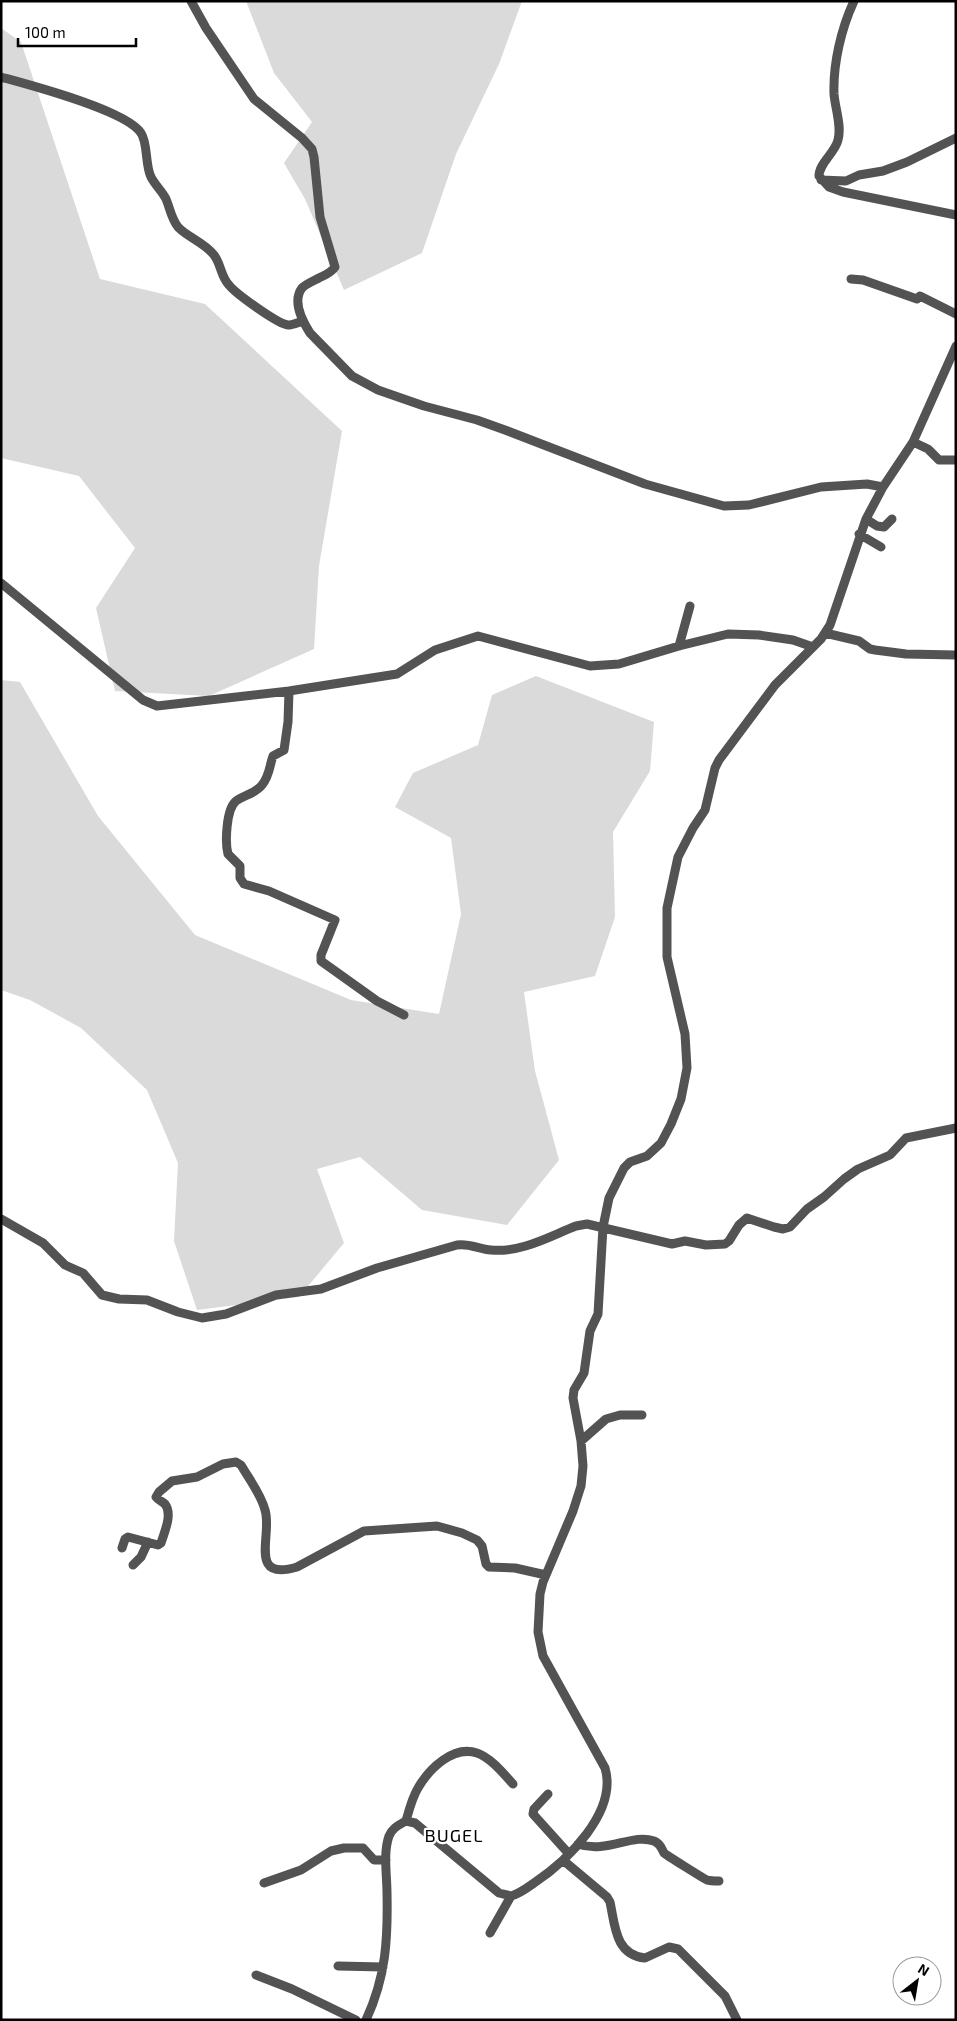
<svg xmlns="http://www.w3.org/2000/svg" width="957" height="2021" font-family="'Exo 2',sans-serif">
<style>
.green{fill:#dadada}
.lines{fill:none;stroke-linecap:round;stroke-linejoin:round}
.street{stroke:#535353;stroke-width:9}
.labels{text-anchor:middle;dominant-baseline:central;stroke-width:4.5;stroke-linejoin:round;paint-order:stroke}
.quarter-label{font-size:18px;letter-spacing:1px;fill:#000;stroke:#fff}
</style>
<rect width="100%" height="100%" fill="#fff"/>
<!-- green -->
<path class="green" d="M246,1H522L499,64L456,154L422,253L344,290L305,199L284,163L312,122L274,73Z
M1,28L21,42L100,279L205,304L342,431L319,566L314,649L209,696L115,691L96,608L135,548L79,476L1,458Z
M536,676L654,722L650,771L613,832L615,917L595,976L524,992L535,1071L559,1160L507,1225L422,1210L360,1157L317,1169L344,1243L299,1297L197,1310L174,1241L178,1163L147,1090L81,1028L30,1000L1,990V680L20,682L98,816L195,935L351,1000L439,1014L461,914L451,838L395,807L413,773L478,745L492,695Z"/>
<g class="lines">
<!-- street -->
<path class="street" d="M191,1L206,28L254,99L302,138L312,149L314,157L320,217L335,267C331,273 325,275 319,278C313,281 306,284 302,288C292,301 303,322 310,333L352,376L378,390L424,406L477,420L505,430L645,484L724,506L749,505L821,487L867,484L883,487
M854,1C841,29 833,64 834,94C835,108 842,126 838,140C835,153 819,163 819,176L829,187L843,192L956,215
M1,77C30,85 126,110 141,133C148,143 145,165 151,177C155,185 162,191 166,199C170,208 171,218 178,227C187,237 204,242 214,255C221,264 221,277 229,285C236,294 278,324 288,325C293,325 299,322 303,321
M821,180L846,181L859,175L883,171L907,162L956,138
M851,279L863,280L917,299L920,296L956,314
M913,442L928,449L939,460H956
M866,519L877,526L884,527L892,519
M859,534L881,547
M1,583L143,700L157,706L289,691L397,674L435,650L478,636L590,666L619,664L679,646L728,634L759,635L793,640L813,647
M825,633L859,641L870,649L875,650L906,654L956,655
M679,646L690,606
M289,691L288,722L284,750L273,756C269,767 270,775 262,785C255,794 244,795 236,801C226,809 225,843 228,854L240,866V878L244,884L269,891L335,920L321,955V961L377,1001L404,1015
M1,1219L43,1243L65,1265L83,1273L102,1295L119,1299L147,1300L178,1312L202,1318L226,1314L276,1295L321,1289L377,1268L457,1245C469,1243 479,1249 491,1250C521,1253 550,1236 576,1226L587,1224L672,1244L685,1241L706,1245L725,1244L729,1241L739,1225L747,1218L774,1227L783,1229L790,1227L807,1209L824,1197L844,1179L858,1169L890,1155L906,1138L956,1128
M581,1441L606,1419L620,1415H642
M122,1548L125,1539L128,1537L158,1545L161,1543C164,1533 173,1514 165,1504C162,1501 158,1500 156,1497L159,1492L172,1481L197,1477L223,1464L236,1462L241,1465C249,1479 261,1494 265,1510C273,1534 247,1582 297,1567L364,1531L437,1526L462,1533L477,1540L482,1546L486,1564L489,1567L515,1568L546,1575
M133,1565L141,1557L148,1542
M548,1794L534,1809L533,1814L569,1854
M406,1821C409,1810 412,1798 418,1788C429,1769 453,1745 477,1753C491,1758 503,1773 513,1784
M578,1844C607,1854 632,1833 654,1841C661,1844 661,1848 664,1853C666,1855 703,1878 707,1880C710,1881 715,1881 719,1881
M564,1861L607,1897L610,1902C615,1925 615,1955 645,1958L669,1947L678,1949L725,1996L737,2020
M264,1883L301,1870L331,1851L344,1848H363L374,1860H386
M490,1933L511,1896
M338,1966L383,1967
M256,1975L292,1989L356,2020
M366,2020C386,1977 388,1939 387,1893C387,1875 383,1853 389,1836C392,1828 399,1825 406,1821L415,1823L499,1893L511,1896C519,1894 527,1888 534,1883C567,1861 618,1812 605,1768L543,1656L538,1632L540,1594L543,1582L573,1511L581,1486L583,1466L581,1441L573,1398L574,1390L584,1373L590,1331L598,1314L603,1227L609,1198L624,1168L630,1162L647,1156L661,1143L671,1124L681,1099L687,1068L685,1034L667,957V908L678,857L693,828L705,810L715,768L719,760L775,685L821,639L830,625L866,519L883,487L913,442L956,346"/>
</g>
<g class="labels">
<!-- quarter labels -->
<g class="quarter-label">
<text x="454" y="1835">BUGEL</text>
</g>
</g>
<!-- border -->
<rect width="957" height="2021" fill="none" stroke="#000000" stroke-width="5"/>
<!-- north arrow -->
<g transform="translate(917 1981) rotate(31)"><circle r="24" fill="#ffffff" stroke="#999999"/>
<path d="M0-4L9 19L0 12L-9 19Z" fill="#000000"/>
<text y="-8" font-size="14" font-weight="bold" text-anchor="middle" fill="#000000">N</text>
</g>
<!-- scale -->
<path d="M18 38v8h118v-8" fill="none" stroke="#000000" stroke-width="2.5"/>
<text x="25" y="38" font-size="15" fill="#000000" stroke="#ffffff" stroke-width="4" paint-order="stroke">100 m</text>
</svg>
